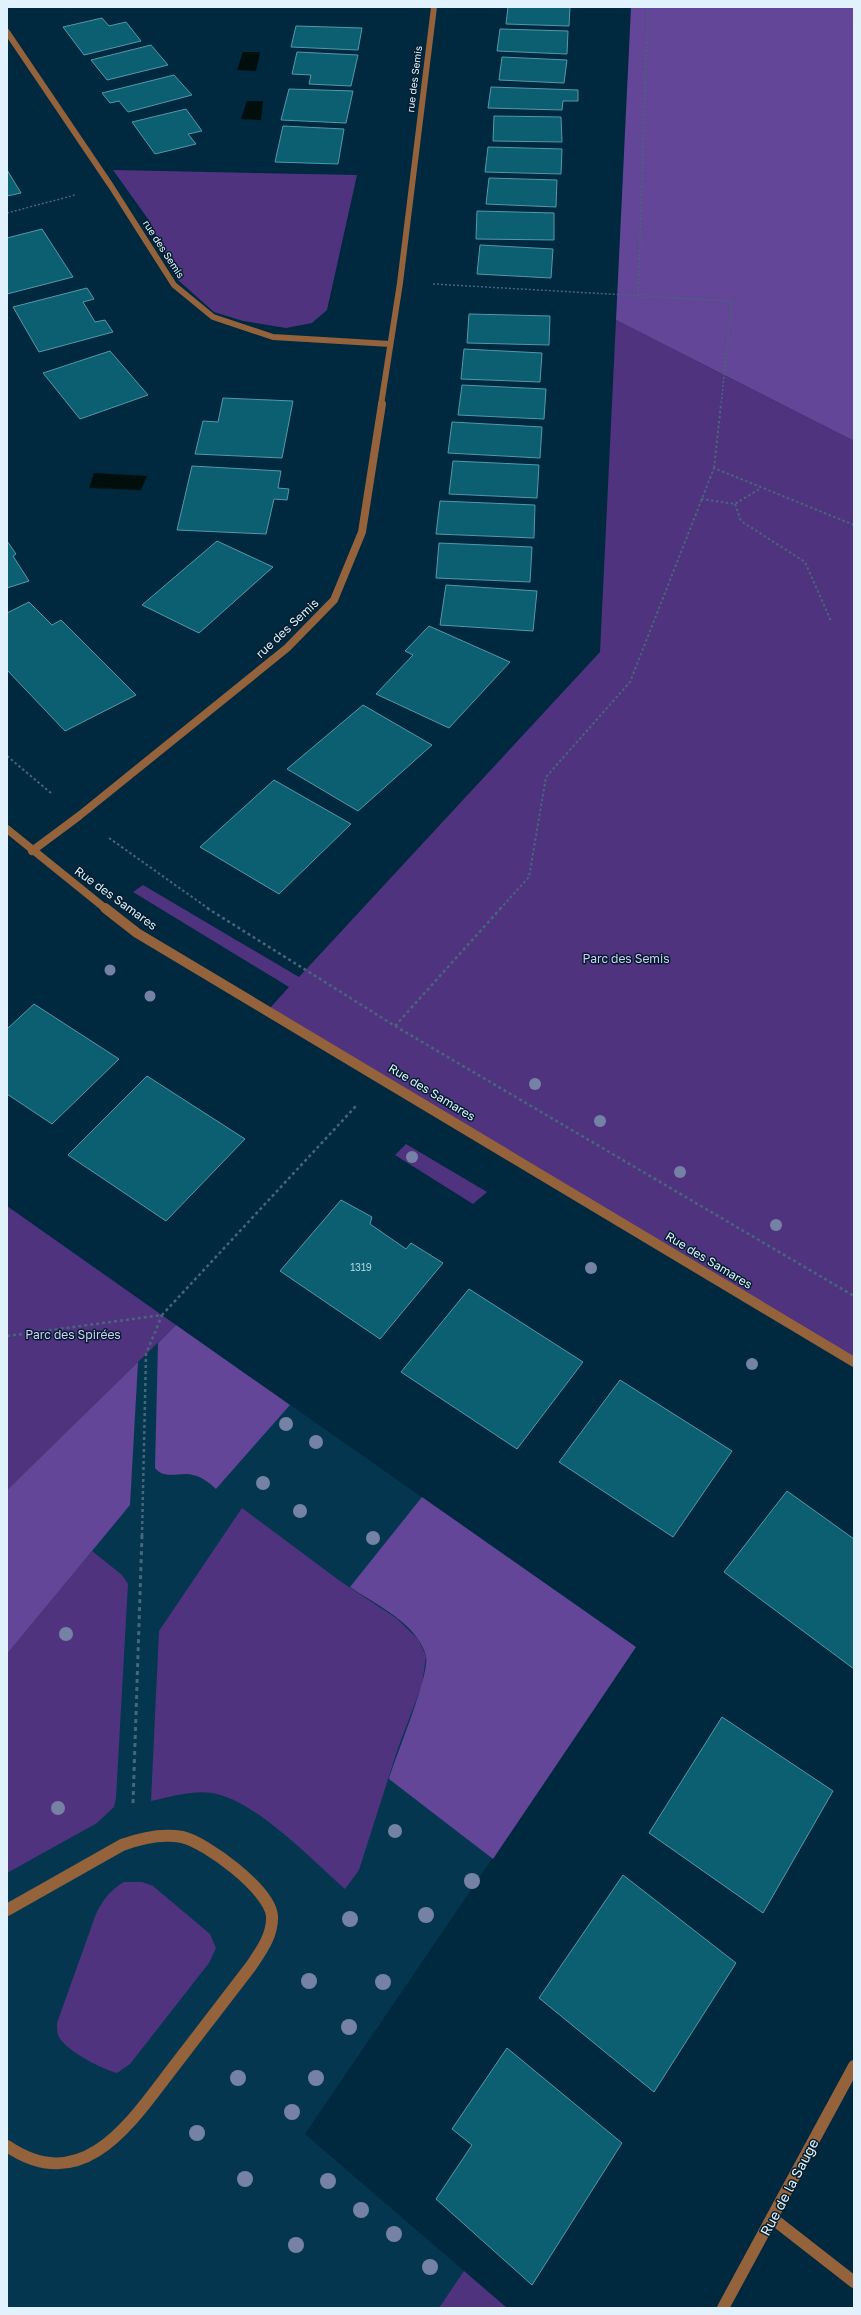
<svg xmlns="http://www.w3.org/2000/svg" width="861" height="2315" font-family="'Golos Text',sans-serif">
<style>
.built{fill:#053650}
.green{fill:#4f337e}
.forest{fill:#634697}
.water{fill:#010f0c}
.building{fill:#0c5f71;stroke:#5398ab}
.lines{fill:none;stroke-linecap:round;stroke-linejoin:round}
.path-far3{stroke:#46667a;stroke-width:1.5;stroke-dasharray:2 2;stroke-linecap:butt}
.path-far2{stroke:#46667a;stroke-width:2;stroke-dasharray:2.5 2.5;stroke-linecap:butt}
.path-far1{stroke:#46667a;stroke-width:2.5;stroke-dasharray:3 3;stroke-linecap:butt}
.path{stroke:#46667a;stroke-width:3;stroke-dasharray:4 4;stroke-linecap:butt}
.minor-far3{stroke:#94623b;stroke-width:6}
.minor-far2{stroke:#94623b;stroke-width:8}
.minor-far1{stroke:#94623b;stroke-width:10}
.minor{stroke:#94623b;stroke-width:12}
.tree{fill:#7682a5}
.labels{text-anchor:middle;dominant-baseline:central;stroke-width:3;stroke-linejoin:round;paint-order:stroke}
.far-street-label{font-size:10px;fill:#e2f2fd;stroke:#031e2e}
.number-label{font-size:10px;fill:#accdda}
.street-label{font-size:12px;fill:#e2f2fd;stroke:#031e2e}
.park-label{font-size:12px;fill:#d7cbf8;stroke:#031e2e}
.near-street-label{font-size:14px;fill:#e2f2fd;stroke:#031e2e}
</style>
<rect width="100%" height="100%" fill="#00283f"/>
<!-- built -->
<path class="built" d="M176,1325L636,1647L305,2134L507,2308H7V1490Z"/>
<!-- green -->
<path class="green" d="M113,170L357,175L327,310L312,323L286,328L243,321L214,312L179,281L148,219Z
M616,320L854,441V1360L270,1008L289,987L133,892L143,885L299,977L600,652Z
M406,1144L487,1192L473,1204L395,1155Z
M7,1206L176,1325L7,1490Z
M242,1508L340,1581L396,1618L418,1639L426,1656L422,1685L398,1748L359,1870L345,1889C313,1861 254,1799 212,1793C192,1790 170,1797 151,1801L159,1631Z
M92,1551L122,1575L128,1584L116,1798L114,1807L97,1823L7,1873V1654Z
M124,1882H142L153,1886L210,1934L216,1948L209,1963L130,2064L117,2073C102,2069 71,2053 62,2041C57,2036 57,2030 57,2023L96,1914C103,1900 110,1890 124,1882Z
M464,2271L507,2308H439Z"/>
<!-- forest -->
<path class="forest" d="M631,7H854V441L616,320Z
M176,1325L290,1405L216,1489C209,1482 199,1475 188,1474C176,1473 164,1479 155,1468L158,1343Z
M138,1362L130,1505L7,1654V1490Z
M422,1497L636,1647L493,1859L389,1779C396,1755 430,1675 426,1656C425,1651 421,1644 418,1639C403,1617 372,1602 350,1587Z"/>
<!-- water -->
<path class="water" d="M243,52H260L256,71L237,70Z
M247,101H263L261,120L241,119Z
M94,473L147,476L141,490L89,488Z"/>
<!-- building -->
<path class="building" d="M508,7H570L569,26L506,24Z
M102,18L109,26L126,22L141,41L84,55L63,27Z
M296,26L362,28L358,50L291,47Z
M500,29L568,31L567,54L497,51Z
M151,45L168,65L107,80L91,60Z
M297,52L358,55L351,86L309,84L311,75L292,74Z
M502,57L567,60L564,83L499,80Z
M174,75L192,95L128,112L119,101L110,103L102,93Z
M491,87L578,90V101H563L562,110L488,108Z
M289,89L353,91L346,123L281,120Z
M186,109L202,131L188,134L196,144L155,154L132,122Z
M494,116L561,117L562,142L493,141Z
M283,126L344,129L338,164L275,162Z
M488,147L562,149L561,174L485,172Z
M7,170L21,193L7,196Z
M489,178L557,180L556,207L486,204Z
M477,211L554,213V240L476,239Z
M42,229L73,277L7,294V238Z
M480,245L553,249L551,278L477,274Z
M87,288L94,299L83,302L95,322L105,320L113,332L39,352L13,307Z
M469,314L550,316L549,345L467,343Z
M464,349L542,353L540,382L461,379Z
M110,351L148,395L80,419L43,373Z
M462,385L546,389L544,419L458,415Z
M223,398L293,401L282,458L195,454L203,421L218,422Z
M452,422L542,427L540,458L448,453Z
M453,461L539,465L537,498L449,494Z
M192,466L281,471L278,488L289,489L287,500L274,499L266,534L177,530Z
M440,501L535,505L534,538L436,534Z
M7,541L16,554L13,556L29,581L7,588Z
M217,541L273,567L199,633L142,605Z
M439,543L532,547L530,582L436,578Z
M446,585L537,591L533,631L440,625Z
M29,602L52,625L61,620L136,695L65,731L7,670V613Z
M429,626L510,662L449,728L376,694L413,655L405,651Z
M363,705L432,745L358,811L287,769Z
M274,780L351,824L279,894L200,847Z
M34,1004L119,1059L52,1124L7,1094V1029Z
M147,1076L245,1139L166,1221L68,1155Z
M341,1200L372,1217L370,1224L406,1249L411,1243L443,1263L380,1339L280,1271Z
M469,1289L583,1362L517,1449L401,1372Z
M620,1380L732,1451L673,1537L559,1462Z
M787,1491L854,1539V1669L724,1572Z
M722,1717L833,1791L763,1913L649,1833Z
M623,1875L736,1963L654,2092L539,1998Z
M507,2048L622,2143L532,2285L436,2199L472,2145L452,2129Z"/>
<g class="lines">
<!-- path-far3 -->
<path class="path-far3" d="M7,213L75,195
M433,284L732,301L721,405
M638,296L648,7"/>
<!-- path-far2 -->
<path class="path-far2" d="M714,468L721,404
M701,499L735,504L761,488
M735,504L741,521L805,562L831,621
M7,756L51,793
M109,838L209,909
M500,909L529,877L546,777L630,682L714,468L854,525"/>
<!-- path-far1 -->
<path class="path-far1" d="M207,908L395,1026L854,1296
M395,1026L501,908
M7,1336L162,1315L356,1106
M142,1536L146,1354L162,1315"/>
<!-- path -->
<path class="path" d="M133,1803L142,1535"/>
<!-- minor-far3 -->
<path class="minor-far3" d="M7,32L111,186L174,285L213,317L273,337L390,344
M381,405L400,283L434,7"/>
<!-- minor-far2 -->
<path class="minor-far2" d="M7,829L106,909
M32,851L79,816L287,648L334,600L362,532L382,404"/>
<!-- minor-far1 -->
<path class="minor-far1" d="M105,908L137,933L854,1362"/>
<!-- minor -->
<path class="minor" d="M7,1910L122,1845C141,1838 161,1833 182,1837C206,1842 270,1890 272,1916C273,1935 261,1951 251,1966C226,1999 200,2032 175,2065C133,2119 85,2199 7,2146
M772,2218L854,2282
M723,2308L854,2066"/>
</g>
<!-- trees -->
<g class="tree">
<circle cx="110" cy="970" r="5.5"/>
<circle cx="150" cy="996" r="5.5"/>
<circle cx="535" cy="1084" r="6"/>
<circle cx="600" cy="1121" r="6"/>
<circle cx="412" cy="1157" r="6"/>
<circle cx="680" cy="1172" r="6"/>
<circle cx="776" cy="1225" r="6"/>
<circle cx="591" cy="1268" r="6"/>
<circle cx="752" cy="1364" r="6"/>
<circle cx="286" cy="1424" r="7"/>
<circle cx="316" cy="1442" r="7"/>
<circle cx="263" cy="1483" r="7"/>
<circle cx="300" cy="1511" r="7"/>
<circle cx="373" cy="1538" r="7"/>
<circle cx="66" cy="1634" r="7"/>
<circle cx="58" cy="1808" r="7"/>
<circle cx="395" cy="1831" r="7"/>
<circle cx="472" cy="1881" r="8"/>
<circle cx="426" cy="1915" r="8"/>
<circle cx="350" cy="1919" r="8"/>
<circle cx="309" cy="1981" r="8"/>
<circle cx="383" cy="1982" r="8"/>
<circle cx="349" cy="2027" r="8"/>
<circle cx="238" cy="2078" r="8"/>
<circle cx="316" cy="2078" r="8"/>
<circle cx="292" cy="2112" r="8"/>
<circle cx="197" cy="2133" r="8"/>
<circle cx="245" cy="2179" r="8"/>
<circle cx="328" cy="2181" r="8"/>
<circle cx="361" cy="2210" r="8"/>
<circle cx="394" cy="2234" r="8"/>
<circle cx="296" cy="2245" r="8"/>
<circle cx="430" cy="2267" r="8"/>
</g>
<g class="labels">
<!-- far-street labels -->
<g class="far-street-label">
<text transform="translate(414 79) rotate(-83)">rue des Semis</text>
<text transform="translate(164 249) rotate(57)">rue des Semis</text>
</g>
<!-- number labels -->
<g class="number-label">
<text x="361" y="1267">1319</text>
</g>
<!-- street labels -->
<g class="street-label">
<text transform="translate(287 628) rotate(-43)">rue des Semis</text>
<text transform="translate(116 898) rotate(36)">Rue des Samares</text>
<text transform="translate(432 1092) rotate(31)">Rue des Samares</text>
<text transform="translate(709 1260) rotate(31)">Rue des Samares</text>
</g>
<!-- park labels -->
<g class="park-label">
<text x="626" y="958">Parc des Semis</text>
<text x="73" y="1334">Parc des Spirées</text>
</g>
<!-- near-street labels -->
<g class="near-street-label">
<text transform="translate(789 2187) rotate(-62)">Rue de la Sauge</text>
</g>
</g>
<!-- border -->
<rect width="861" height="2315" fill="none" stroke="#e2f2fd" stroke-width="16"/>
</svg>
